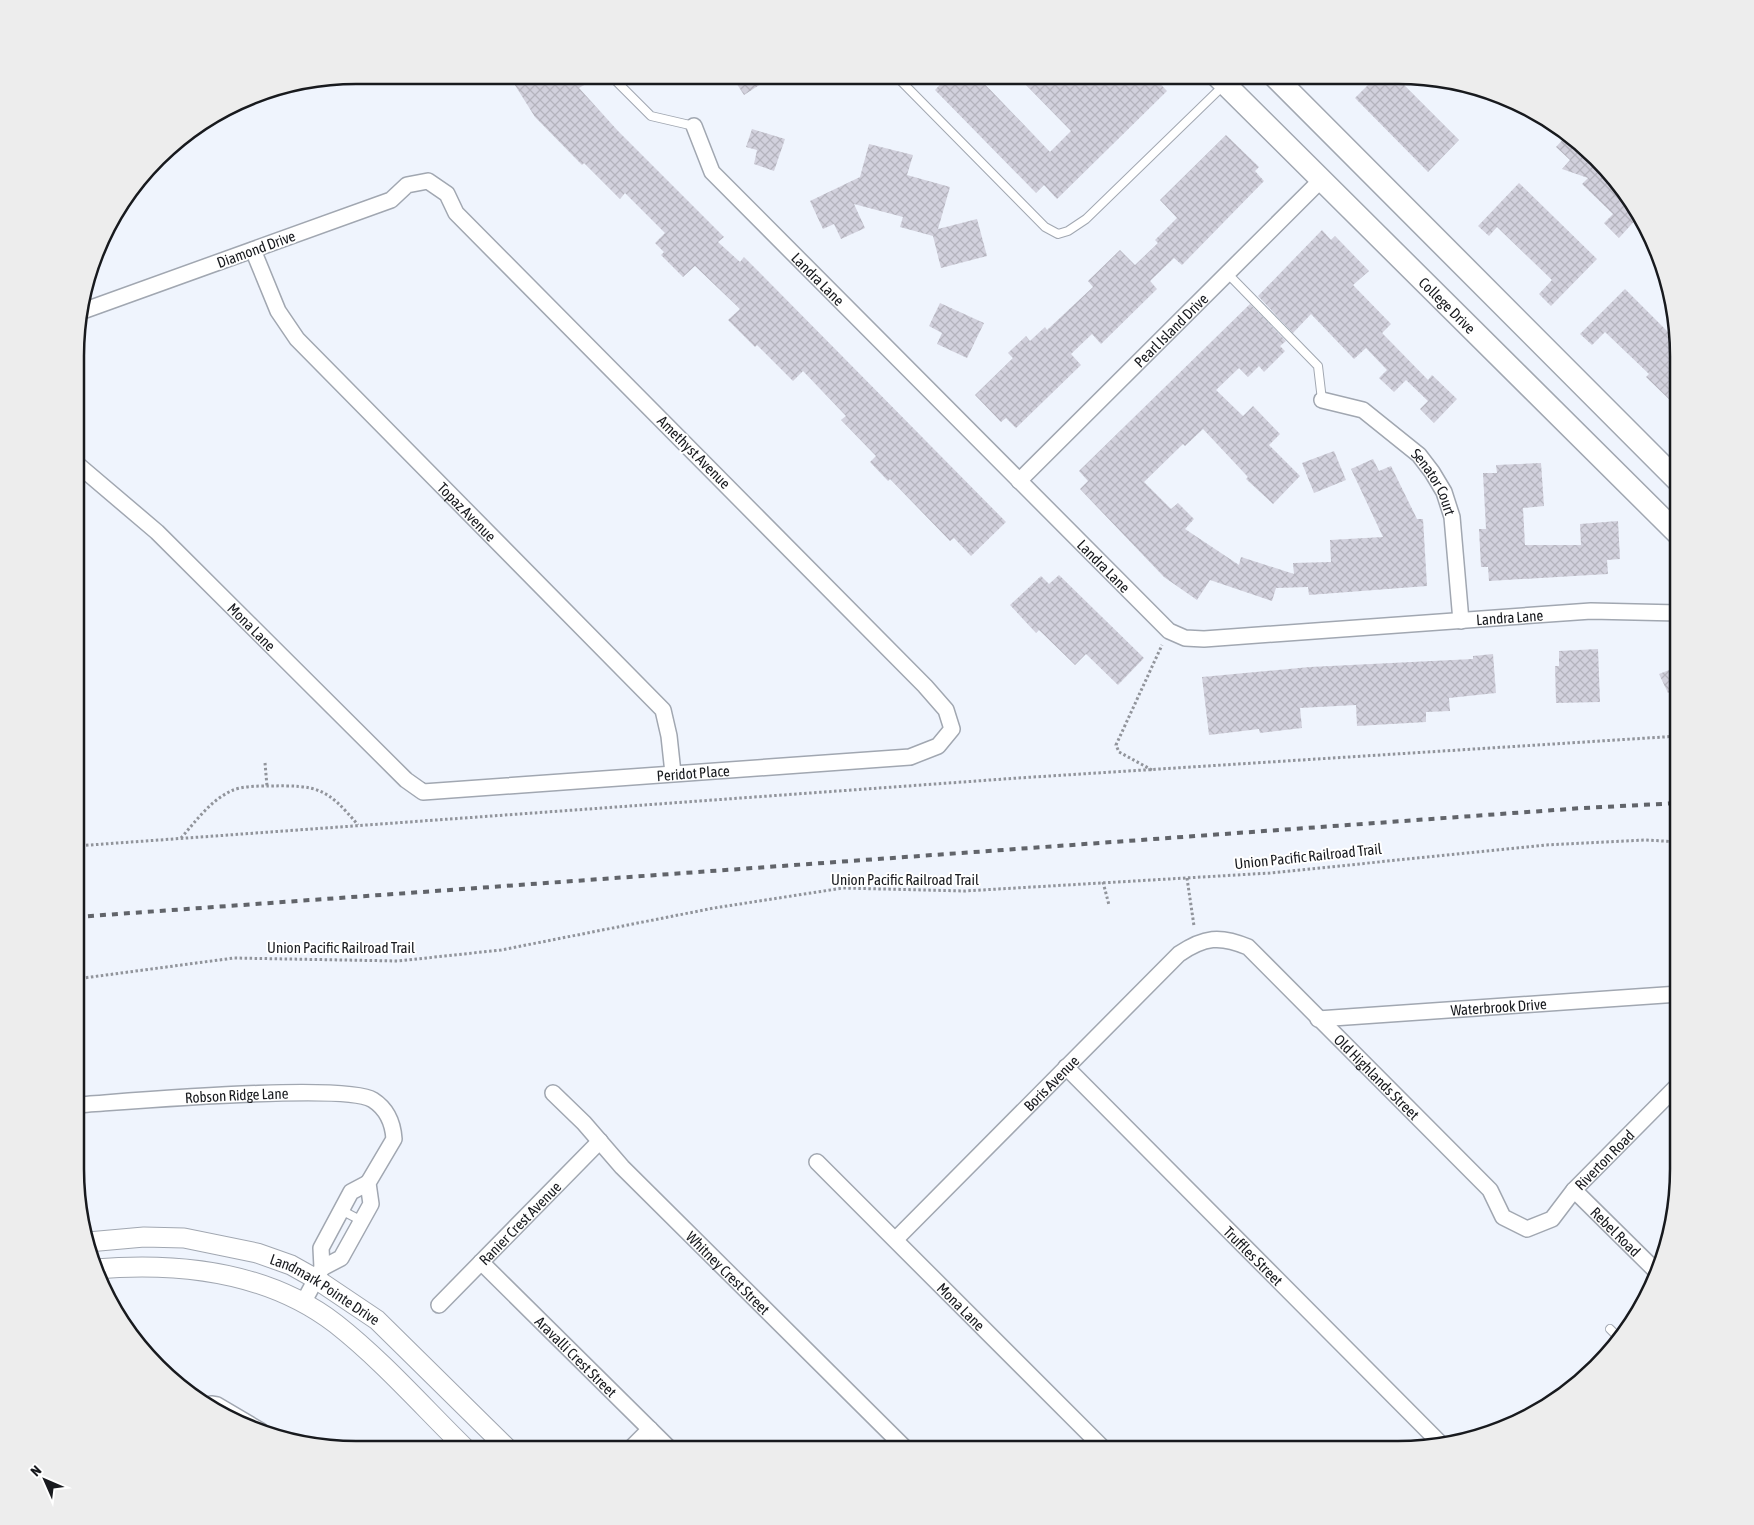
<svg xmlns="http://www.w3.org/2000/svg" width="1754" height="1525" font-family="'Asap Condensed',sans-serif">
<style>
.building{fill:url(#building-cross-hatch)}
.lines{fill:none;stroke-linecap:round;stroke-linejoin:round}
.service-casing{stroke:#a1a7b1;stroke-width:10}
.minor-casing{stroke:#a1a7b1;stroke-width:18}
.tertiary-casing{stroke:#a1a7b1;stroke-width:21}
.secondary-casing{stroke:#a1a7b1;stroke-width:24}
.path{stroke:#91949b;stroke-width:3;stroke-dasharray:2.5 2.5;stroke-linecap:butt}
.service{stroke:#fff;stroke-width:8}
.minor{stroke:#fff;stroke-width:15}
.tertiary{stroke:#fff;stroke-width:19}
.secondary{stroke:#fff;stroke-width:21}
.rail{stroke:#61646a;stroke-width:4;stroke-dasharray:6 6;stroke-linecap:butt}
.labels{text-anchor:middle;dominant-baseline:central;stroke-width:4;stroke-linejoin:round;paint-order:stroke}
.street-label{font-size:15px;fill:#181a1e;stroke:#fff}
.rim{fill:none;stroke:#181a1e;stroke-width:2.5}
</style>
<defs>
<pattern id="building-cross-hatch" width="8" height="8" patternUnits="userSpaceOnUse" patternTransform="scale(1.25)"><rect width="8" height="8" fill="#d2d1dd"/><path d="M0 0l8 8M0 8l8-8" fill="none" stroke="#b4b3bd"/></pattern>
</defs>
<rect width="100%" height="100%" fill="#eff4fd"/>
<!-- building -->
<path class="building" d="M524,75H577L584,85L579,88L618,131L724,237L718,242L740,262L744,257L760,273L1006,522L971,556L954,538L950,541L890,479L888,481L870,462L876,456L841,420L846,416L803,371L793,381L757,345L755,347L728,320L740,309L695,266L683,277L661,255L664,252L655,243L665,233L625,193L620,199L584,163L582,165L535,117L513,82Z
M731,75H775L744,95Z
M949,75H976L1050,152L1071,131L1026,85L1036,75H1152L1167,91L1057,199L1044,185L1036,193L935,90Z
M1377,76H1395L1459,140L1428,172L1355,98Z
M752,129L785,139L774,171L754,164L757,150L746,147Z
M1226,135L1259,167L1255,171L1264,181L1182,265L1174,258L1150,281L1157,289L1101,344L1092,334L1071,354L1081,365L1016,428L1006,418L1001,422L975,395L1013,358L1008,353L1026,336L1030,341L1045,327L1047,330L1093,287L1088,281L1120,250L1135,265L1158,243L1155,240L1177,218L1160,200Z
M1567,135L1597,157L1639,216L1619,238L1604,223L1613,214L1582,184L1588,178L1562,169L1570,160L1556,147Z
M869,144L913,155L907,175L950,187L938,229L977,219L987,256L941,268L933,236L900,227L903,217L854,204L865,228L841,239L834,224L823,229L810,201L860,177Z
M1519,183L1597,259L1551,306L1539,294L1552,280L1497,227L1489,236L1478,226Z
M1322,230L1331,240L1335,236L1369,271L1353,285L1391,324L1382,333L1428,380L1432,375L1457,399L1434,423L1420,409L1428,401L1406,380L1394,392L1379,378L1387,370L1366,348L1354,359L1311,314L1293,333L1258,296Z
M1625,289L1678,342V408L1646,377L1649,374L1605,332L1592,345L1580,334Z
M940,303L984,323L967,358L937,344L942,333L929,326Z
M1250,304L1286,341L1280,346L1285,351L1264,372L1259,366L1248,377L1239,368L1216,390L1243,416L1253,406L1280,434L1269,445L1300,476L1273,504L1246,479L1248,477L1203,429L1185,446L1183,444L1144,482L1171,509L1178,503L1194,519L1185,529L1239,565L1241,557L1294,574L1293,563L1331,562L1330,540L1383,537L1351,469L1373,459L1379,471L1391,466L1417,519H1423L1427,586L1309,595L1308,587L1276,588L1272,601L1210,580L1197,600L1164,577L1080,489L1088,481L1079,471Z
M1334,451L1346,480L1314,493L1302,463Z
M1541,463L1544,506L1523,508L1525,545H1581L1580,524L1618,521L1620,559L1607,560L1608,574L1489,581L1488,567H1481L1479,529H1486L1483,473H1497L1496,465Z
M1059,575L1144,658L1118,685L1086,654L1075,665L1039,630L1036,633L1010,605L1041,576L1049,584Z
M1598,649L1600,702L1556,703L1555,666H1559V651Z
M1493,654L1496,693L1449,698L1450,711L1426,712V722L1357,726L1356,705L1300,708L1302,728L1260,733L1259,729L1209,735L1202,677L1310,667L1473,659V656Z
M1679,666V689L1668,693L1659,674Z"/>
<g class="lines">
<defs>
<path id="service" d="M610,75L651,116L694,126
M895,75L1045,227L1058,234L1068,231L1086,219L1224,85
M1227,273L1318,366L1322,400
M341,1210L362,1221
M1610,1329L1618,1337"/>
<g id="minor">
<path id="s1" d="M694,126L712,172L1169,631L1185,638L1204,639L1591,611L1679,613"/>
<path id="s2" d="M253,250L278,311L297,339L663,710L669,736L673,773"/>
<path id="s3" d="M1322,400L1363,410L1419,455L1432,472L1444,492L1452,517L1461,621"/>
<path id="s4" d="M77,464L157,532L406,780L423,792L910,757L938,746L952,729L946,710L925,686L456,213L447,194L428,181L407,185L391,200L80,312"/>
<path id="s5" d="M1019,481L1321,180"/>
<path id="s6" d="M1318,1019L1679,994"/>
<path id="s7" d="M1066,1067L1441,1444"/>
<path id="s8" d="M553,1093L584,1123L622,1167L907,1450"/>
<path id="s9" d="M76,1105C123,1102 345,1082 373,1100C387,1109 393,1124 394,1139L368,1183L371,1204L341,1258L322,1268"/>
<path id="s10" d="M817,1162L1105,1450"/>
<path id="s11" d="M1574,1190L1658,1273"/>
<path id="s12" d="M896,1239L1179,954C1204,937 1220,935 1248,947L1490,1190L1503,1217L1527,1229L1552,1219L1574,1190L1679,1084"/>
<path id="s13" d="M481,1262L671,1450"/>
<path d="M303,1303L322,1268L321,1248L351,1192L368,1183"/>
<path id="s14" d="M439,1305L600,1141"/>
<path d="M211,1404L217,1405L261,1431"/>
<path d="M629,1450L650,1429"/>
</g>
<g id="tertiary">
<path id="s15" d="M88,1242L144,1237L184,1238L257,1253L291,1265L316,1279L377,1320L509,1450"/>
<path d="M95,1269C178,1262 267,1271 336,1324C383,1361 424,1408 467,1450"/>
</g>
<g id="secondary">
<path id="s16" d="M1217,76L1679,535"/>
<path d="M1274,76L1678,481"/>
</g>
</defs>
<!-- service casing -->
<use href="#service" class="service-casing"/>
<!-- minor casing -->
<use href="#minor" class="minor-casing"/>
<!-- tertiary casing -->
<use href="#tertiary" class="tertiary-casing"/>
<!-- secondary casing -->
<use href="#secondary" class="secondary-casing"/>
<!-- path -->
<path class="path" d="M265,763L267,786
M1152,770L1119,752L1116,745L1162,645
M181,838C196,821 210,801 231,791C241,786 258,786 269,786C318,785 327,788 358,825
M76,846L1018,778L1679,736
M1187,878L1194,926
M1103,882L1109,905
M76,979L234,958L398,961L501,950L714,908L843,888L964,891L1050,886L1270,873L1546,845L1646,840L1679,842"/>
<!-- service -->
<use href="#service" class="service"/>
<!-- minor -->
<use href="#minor" class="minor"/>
<!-- tertiary -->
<use href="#tertiary" class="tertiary"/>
<!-- secondary -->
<use href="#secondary" class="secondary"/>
<!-- rail -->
<path class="rail" d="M76,917L1583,808L1679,803"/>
</g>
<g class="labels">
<!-- street labels -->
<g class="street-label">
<text transform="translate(256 249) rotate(-20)">Diamond Drive</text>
<text stroke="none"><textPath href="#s1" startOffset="200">Landra Lane</textPath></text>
<text stroke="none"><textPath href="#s16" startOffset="325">College Drive</textPath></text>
<text stroke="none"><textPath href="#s5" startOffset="214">Pearl Island Drive</textPath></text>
<text transform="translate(694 452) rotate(45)">Amethyst Avenue</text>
<text stroke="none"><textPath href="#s3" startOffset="145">Senator Court</textPath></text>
<text stroke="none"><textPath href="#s2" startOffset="342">Topaz Avenue</textPath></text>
<text stroke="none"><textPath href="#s1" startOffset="605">Landra Lane</textPath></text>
<text stroke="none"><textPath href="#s1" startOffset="1040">Landra Lane</textPath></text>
<text stroke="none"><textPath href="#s4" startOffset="239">Mona Lane</textPath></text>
<text stroke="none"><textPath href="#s4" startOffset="748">Peridot Place</textPath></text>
<text transform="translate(1308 856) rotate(-6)">Union Pacific Railroad Trail</text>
<text x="905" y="879">Union Pacific Railroad Trail</text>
<text x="341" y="947">Union Pacific Railroad Trail</text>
<text stroke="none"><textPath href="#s6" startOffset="181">Waterbrook Drive</textPath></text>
<text stroke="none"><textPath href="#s12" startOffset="658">Old Highlands Street</textPath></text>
<text stroke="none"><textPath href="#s12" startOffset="220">Boris Avenue</textPath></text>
<text stroke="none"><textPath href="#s9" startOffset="161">Robson Ridge Lane</textPath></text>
<text stroke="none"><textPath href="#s12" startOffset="981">Riverton Road</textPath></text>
<text stroke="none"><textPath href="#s14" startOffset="115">Ranier Crest Avenue</textPath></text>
<text stroke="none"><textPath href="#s11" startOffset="59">Rebel Road</textPath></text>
<text stroke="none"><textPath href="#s7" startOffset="266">Truffles Street</textPath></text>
<text stroke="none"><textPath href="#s8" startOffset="251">Whitney Crest Street</textPath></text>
<text stroke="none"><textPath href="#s15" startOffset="248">Landmark Pointe Drive</textPath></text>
<text stroke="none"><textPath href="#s10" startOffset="204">Mona Lane</textPath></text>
<text stroke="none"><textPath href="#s13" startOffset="134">Aravalli Crest Street</textPath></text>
</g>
</g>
<!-- crop -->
<path d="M0 0H1754V1525H0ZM356 84H1398A272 272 0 0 1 1670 356V1169A272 272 0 0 1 1398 1441H356A272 272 0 0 1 84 1169V356A272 272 0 0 1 356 84Z" fill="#ededed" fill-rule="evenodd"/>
<path class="rim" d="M356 84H1398A272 272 0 0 1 1670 356V1169A272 272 0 0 1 1398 1441H356A272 272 0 0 1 84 1169V356A272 272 0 0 1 356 84Z"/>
<!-- north arrow -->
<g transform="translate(45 1480) rotate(315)" stroke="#ffffff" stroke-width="4" paint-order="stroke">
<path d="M0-4L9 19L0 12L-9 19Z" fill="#181a1e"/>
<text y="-8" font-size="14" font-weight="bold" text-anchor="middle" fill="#181a1e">N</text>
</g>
</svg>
